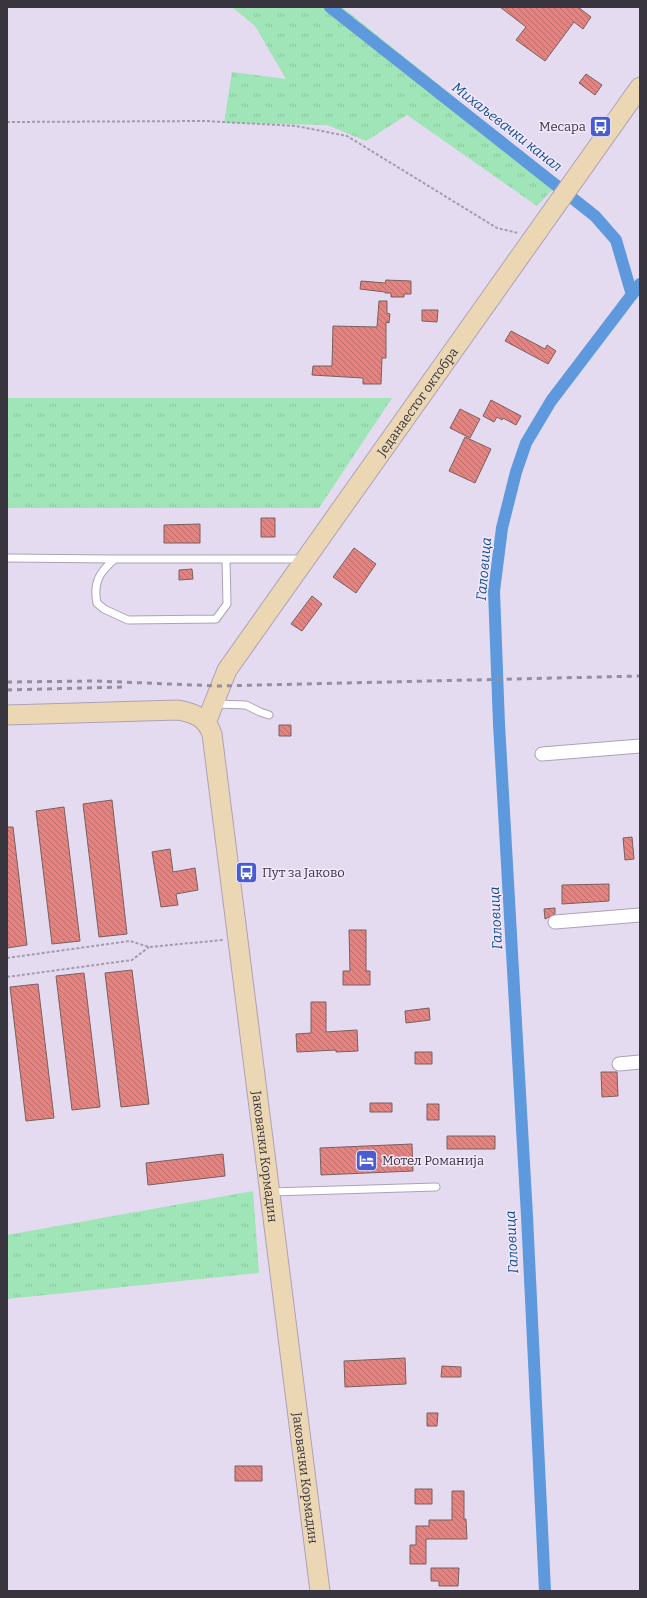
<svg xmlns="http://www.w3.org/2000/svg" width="647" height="1598" font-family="Bitter,serif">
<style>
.grass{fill:url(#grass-tufts)}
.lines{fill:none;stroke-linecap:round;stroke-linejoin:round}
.canal{stroke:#5e99de;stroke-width:12}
.building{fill:url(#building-back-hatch);stroke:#79605e}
.lane-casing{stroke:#aca2b7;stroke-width:9}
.street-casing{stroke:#aca2b7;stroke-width:15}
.secondary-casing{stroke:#aca2b7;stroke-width:21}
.path{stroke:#a49cad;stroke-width:2;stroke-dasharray:3 2;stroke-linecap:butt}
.lane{stroke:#fff;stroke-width:7}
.street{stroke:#fff;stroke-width:13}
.secondary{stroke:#ecd7b4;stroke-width:19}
.rail{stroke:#958d9d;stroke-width:3;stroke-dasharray:5 5;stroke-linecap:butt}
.labels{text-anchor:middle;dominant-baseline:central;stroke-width:3;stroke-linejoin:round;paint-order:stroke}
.poi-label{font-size:13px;fill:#39353e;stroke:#f3e8fe;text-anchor:start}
.street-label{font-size:13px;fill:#39353e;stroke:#f3e8fe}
.water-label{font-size:14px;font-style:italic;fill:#104d8c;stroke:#f3e8fe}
</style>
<defs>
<pattern id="grass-tufts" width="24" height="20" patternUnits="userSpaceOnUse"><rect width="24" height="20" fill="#9fe5b7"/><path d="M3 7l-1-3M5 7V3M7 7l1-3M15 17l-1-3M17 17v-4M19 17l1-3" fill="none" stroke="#8ac59e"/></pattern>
<pattern id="building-back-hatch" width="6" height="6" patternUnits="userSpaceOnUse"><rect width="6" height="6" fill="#e58380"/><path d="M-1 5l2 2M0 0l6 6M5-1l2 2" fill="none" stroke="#bb6c6a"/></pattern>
</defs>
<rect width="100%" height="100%" fill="#e5dbf1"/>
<!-- grass -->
<path class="grass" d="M232,7H342L560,182L537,206L407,115L366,141L327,125L224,123L232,72L286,79L255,26Z
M7,398H392L319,508H7Z
M253,1191L259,1273L7,1299V1235Z"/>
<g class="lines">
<!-- canal -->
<path class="canal" d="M330,7L595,216L616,240L632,295
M545,1591L527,1216L499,724L494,591L502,528L516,472L526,443L551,401L640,284"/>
</g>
<!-- building -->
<path class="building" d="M500,7H578L591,17L583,29L574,22L545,61L516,40L526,27Z
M586,74L602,85L595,95L579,83Z
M386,280L411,281V294H404V297H391V293H385V292L360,289L361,281L385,283Z
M379,301H387V313L390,314L389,323L386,322V358H382L381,384H363V378L312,375L313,366H332L333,326L377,327Z
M422,310H438L437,322L422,321Z
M511,331L545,349L547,345L556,351L548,364L505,341Z
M491,400L521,416L516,425L503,418L502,420L497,417L494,422L483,416Z
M460,409L480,419L470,438L450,428Z
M465,437L491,449L475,483L449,471Z
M261,518H275V537H261Z
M200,524V543H164V525Z
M354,548L376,564L356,593L333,577Z
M192,569L193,579L179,580V570Z
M312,596L322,604L302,631L291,624Z
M279,725H291V736H279Z
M112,800L127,934L99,937L83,804Z
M64,807L80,941L52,944L36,811Z
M7,827H13L27,945L7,948Z
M632,837L634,859L625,860L623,838Z
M170,849L173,872L195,868L198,890L176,894L178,905L161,907L152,852Z
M609,884V901L562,904V885Z
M555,908V914L545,919L544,909Z
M349,930H366V971H370V985H343V971H350Z
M132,970L149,1104L121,1107L105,973Z
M84,973L100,1107L72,1110L56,976Z
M38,984L54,1118L26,1121L10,987Z
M311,1002H326V1032L357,1030L358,1051L336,1052V1050L297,1052L296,1034L311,1033Z
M429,1008L430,1020L406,1023L405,1011Z
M415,1052H432V1064H415Z
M601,1072H617L618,1096L602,1097Z
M370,1103H392V1112H370Z
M427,1104H439V1120H427Z
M447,1136H495V1149H447Z
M412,1144L413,1171L321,1175L320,1148Z
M223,1154L225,1176L148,1185L146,1163Z
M405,1358L406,1384L345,1387L344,1361Z
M442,1366L461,1367V1377H441Z
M427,1413H438L437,1426H427Z
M235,1466H262V1481H235Z
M415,1489H432V1504H415Z
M452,1491H464V1519H466L467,1539H426V1564H410V1545H416V1526H429V1520H452Z
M431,1568H459L458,1586H439V1581H431Z"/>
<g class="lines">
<defs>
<path id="lane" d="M7,558L115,559
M226,559L227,604L216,619L128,620L104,609L97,603C93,583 99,572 115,559H304
M216,704L246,705L260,712L269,715
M271,1192L436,1187"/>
<path id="street" d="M542,754L640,746
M555,922L640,915
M619,1064L640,1062"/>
<g id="secondary">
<path id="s1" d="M7,715L178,710C194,713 206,717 212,734L320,1591"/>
<path id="s2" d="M206,723L227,670L640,87"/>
</g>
</defs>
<!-- lane casing -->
<use href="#lane" class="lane-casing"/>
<!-- street casing -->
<use href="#street" class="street-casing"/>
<!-- secondary casing -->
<use href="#secondary" class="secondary-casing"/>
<!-- path -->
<path class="path" d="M7,122L205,121L296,126L347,136L497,228L518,233
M7,958L130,941L149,947L223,940
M7,977L132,960L149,947"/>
<!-- lane -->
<use href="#lane" class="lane"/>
<!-- street -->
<use href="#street" class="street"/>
<!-- secondary -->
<use href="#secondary" class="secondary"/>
<!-- rail -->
<path class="rail" d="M7,682L96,681L219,686L640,676
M7,690L126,687"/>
</g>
<!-- icons -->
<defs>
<symbol id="bus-square" viewBox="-11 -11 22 22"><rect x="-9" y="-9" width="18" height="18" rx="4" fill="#475dd1" stroke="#f3e8fe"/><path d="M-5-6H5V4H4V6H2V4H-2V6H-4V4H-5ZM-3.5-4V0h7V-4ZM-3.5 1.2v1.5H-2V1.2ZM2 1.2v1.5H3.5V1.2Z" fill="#fff"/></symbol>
<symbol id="hotel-square" viewBox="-11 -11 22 22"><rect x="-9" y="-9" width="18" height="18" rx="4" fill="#475dd1" stroke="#f3e8fe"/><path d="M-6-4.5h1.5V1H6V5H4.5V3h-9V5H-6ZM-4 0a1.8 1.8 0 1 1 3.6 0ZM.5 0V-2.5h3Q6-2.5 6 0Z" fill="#fff"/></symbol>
</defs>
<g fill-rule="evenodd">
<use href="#bus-square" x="588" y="114" width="25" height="25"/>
<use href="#bus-square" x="234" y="860" width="25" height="25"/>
<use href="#hotel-square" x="354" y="1148" width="25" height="25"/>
</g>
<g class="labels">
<!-- poi labels -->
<g class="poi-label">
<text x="586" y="126" text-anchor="end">Месара</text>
<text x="262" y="872">Пут за Јаково</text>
<text x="382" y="1160">Мотел Романија</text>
</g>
<!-- street labels -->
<g class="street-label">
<text stroke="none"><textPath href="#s2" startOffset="386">Једанаестог октобра</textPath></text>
<text stroke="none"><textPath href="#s1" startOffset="641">Јаковачки Кормадин</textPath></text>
<text stroke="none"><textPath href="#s1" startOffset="965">Јаковачки Кормадин</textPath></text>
</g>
<!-- water labels -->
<g class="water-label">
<text transform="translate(507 127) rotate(38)">Михаљевачки канал</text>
<text transform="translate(484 569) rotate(-85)">Галовица</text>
<text transform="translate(496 918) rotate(-93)">Галовица</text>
<text transform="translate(512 1242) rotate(-93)">Галовица</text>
</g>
</g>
<!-- border -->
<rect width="647" height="1598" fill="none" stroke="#39353e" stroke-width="16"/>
</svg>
